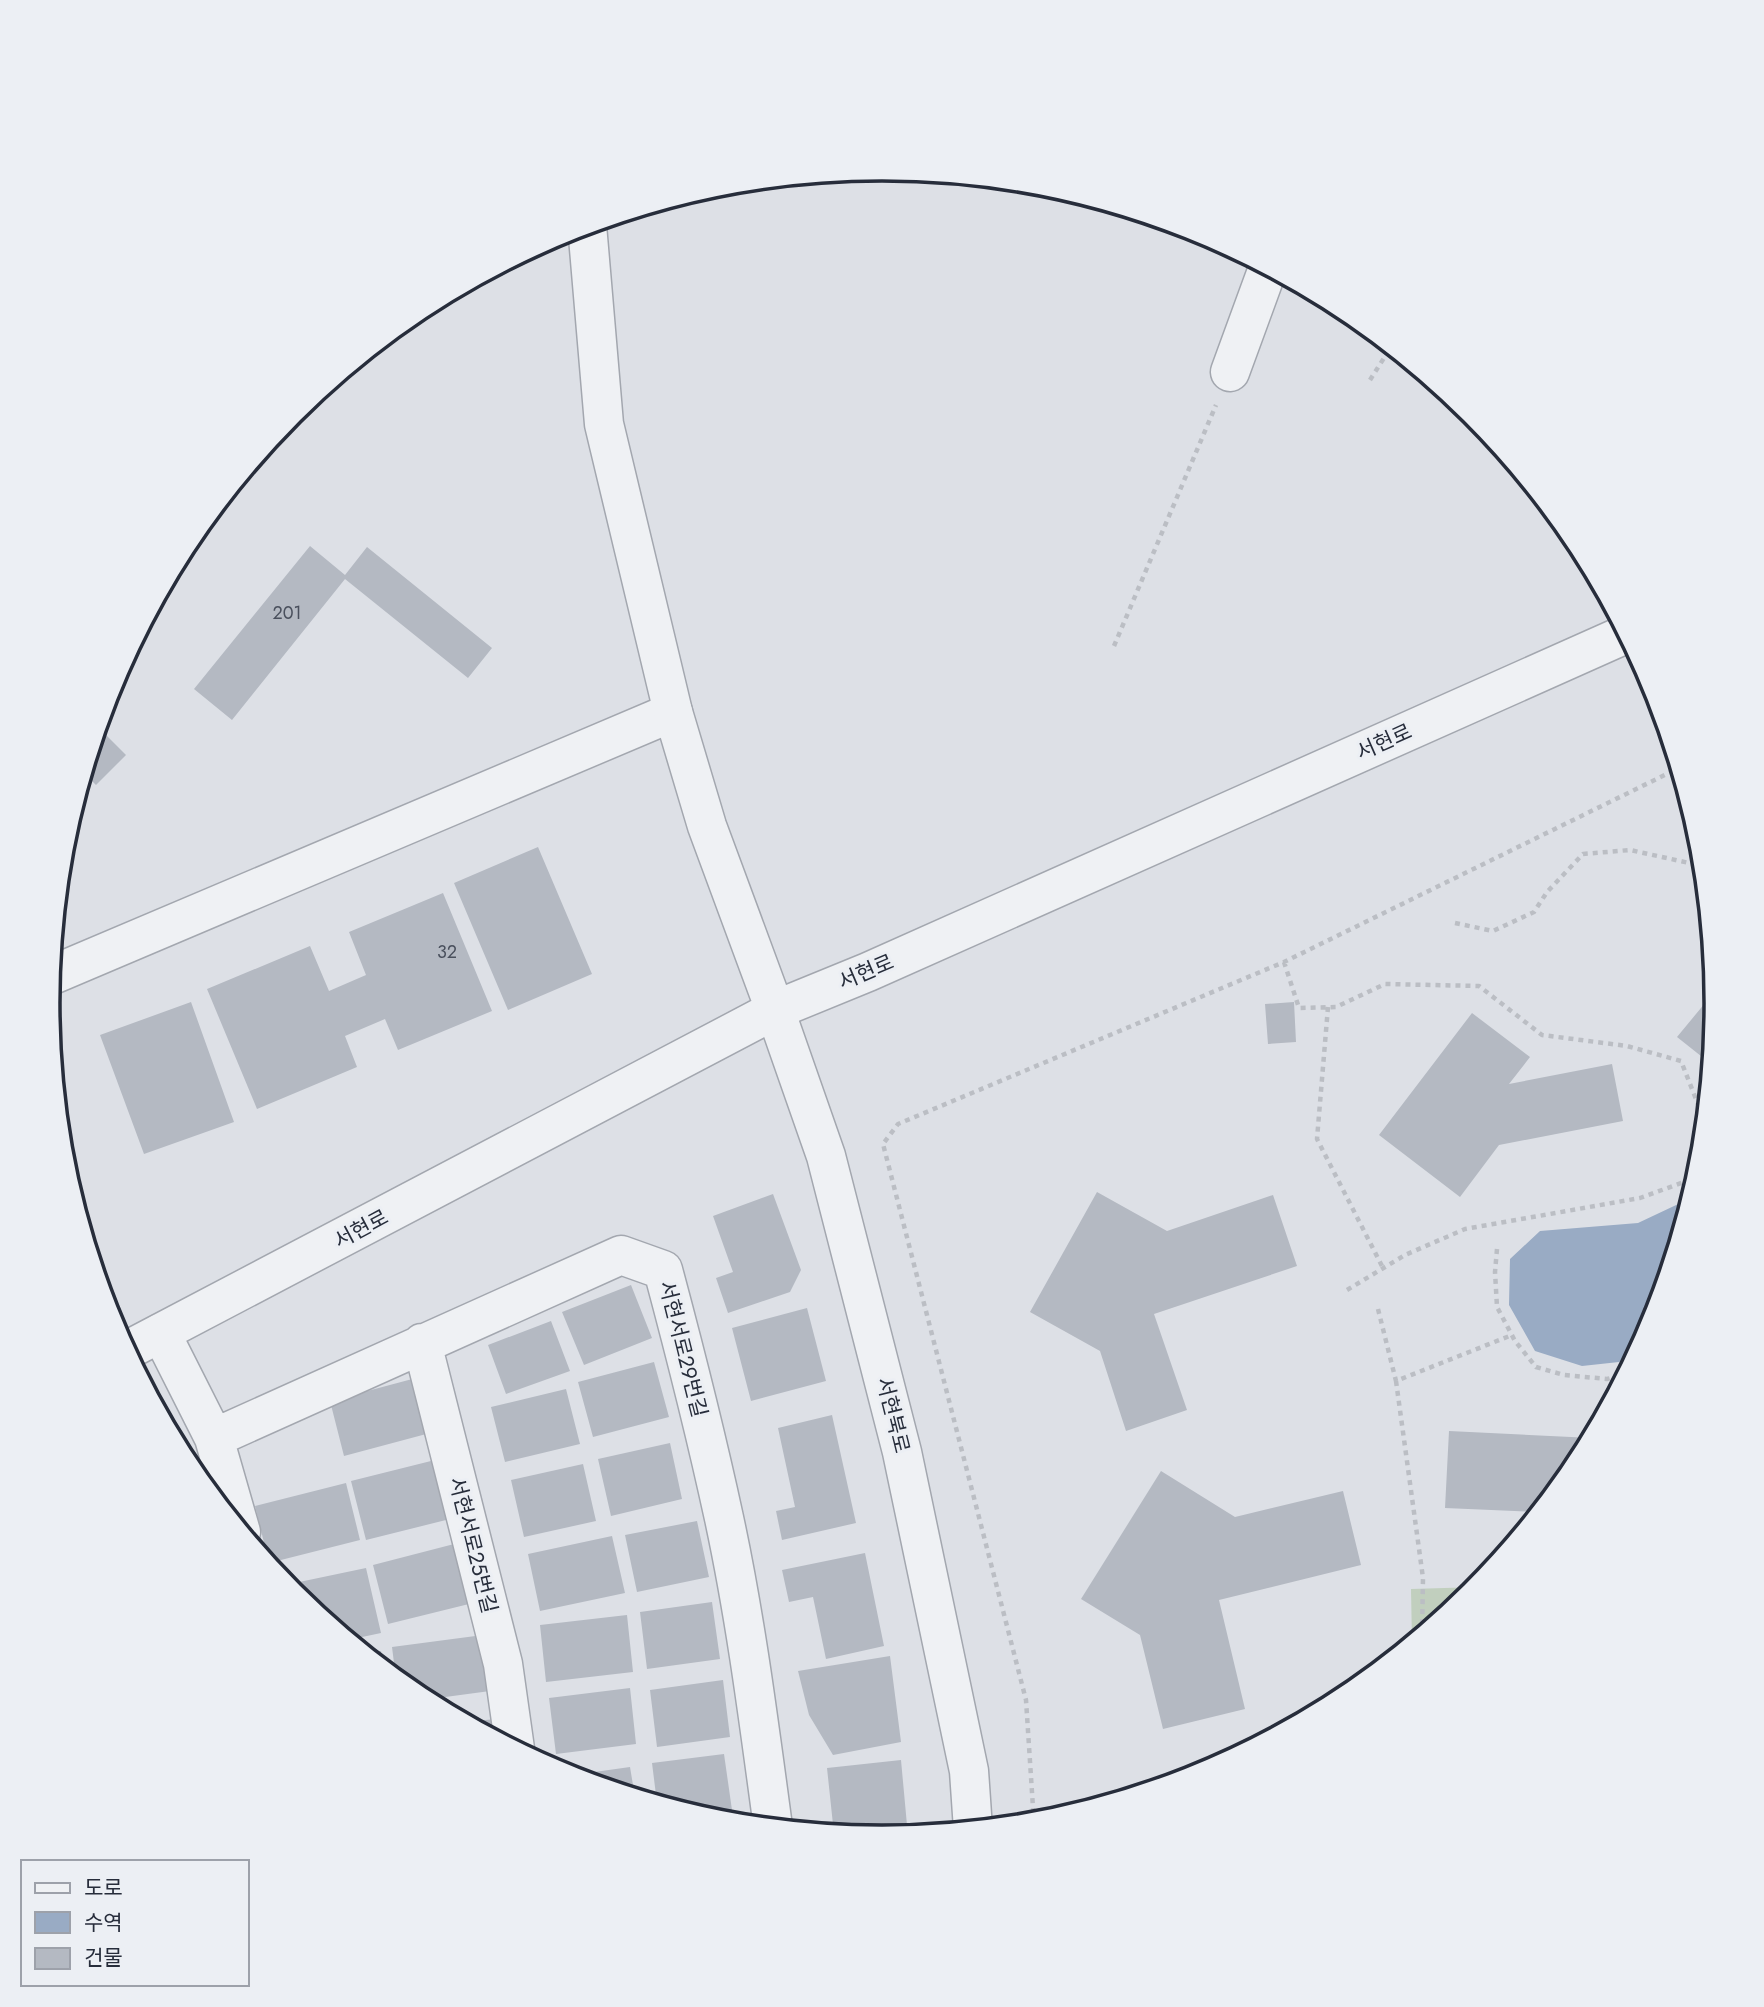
<svg xmlns="http://www.w3.org/2000/svg" width="1764" height="2007" font-family="Jost,'Noto Sans KR',sans-serif">
<style>
.green{fill:#c1cfbe}
.water{fill:#99abc4}
.building{fill:#b4b9c2}
.lines{fill:none;stroke-linecap:round;stroke-linejoin:round}
.minor-casing{stroke:#a3a7af;stroke-width:41}
.tertiary-casing{stroke:#a3a7af;stroke-width:41}
.path{stroke:#bbbec4;stroke-width:4.5;stroke-dasharray:5 5;stroke-linecap:butt}
.minor{stroke:#eff1f4;stroke-width:38}
.tertiary{stroke:#eff1f4;stroke-width:38}
.labels{text-anchor:middle;dominant-baseline:central;stroke-width:6;stroke-linejoin:round;paint-order:stroke}
.number-label{font-size:18px;fill:#4a505d}
.street-label{font-size:21px;fill:#272d3b;stroke:#eceff4}
.rim{fill:none;stroke:#272d3b;stroke-width:3.5}
</style>
<rect width="100%" height="100%" fill="#dde0e6"/>
<!-- green -->
<path class="green" d="M1478,1587L1472,1594L1412,1643L1411,1589Z"/>
<!-- water -->
<path class="water" d="M1691,1198L1653,1323L1636,1355L1619,1362L1582,1366L1535,1351L1509,1305L1510,1259L1540,1231L1638,1223Z"/>
<!-- building -->
<path class="building" d="M310,546L345,575L367,547L492,648L468,678L345,579L232,720L194,689Z
M98,727L126,755L96,785L84,773Z
M538,847L592,974L508,1010L454,883Z
M443,893L492,1011L398,1050L385,1019L345,1036L357,1067L257,1109L207,989L310,946L329,991L366,975L349,932Z
M1715,991L1717,1004L1711,1064L1677,1037Z
M191,1002L234,1122L144,1154L100,1035Z
M1294,1002L1296,1042L1268,1044L1265,1004Z
M1472,1013L1530,1057L1509,1084L1612,1064L1623,1121L1499,1145L1460,1197L1379,1135Z
M1097,1192L1167,1231L1273,1195L1297,1266L1154,1314L1187,1410L1126,1431L1100,1351L1030,1312Z
M773,1194L801,1270L790,1292L728,1313L716,1278L733,1272L713,1216Z
M631,1285L652,1338L584,1365L562,1312Z
M807,1308L826,1381L751,1401L732,1328Z
M551,1321L570,1371L506,1394L488,1345Z
M654,1362L669,1417L593,1437L578,1382Z
M416,1378L430,1433L344,1456L330,1401Z
M566,1389L580,1444L505,1462L491,1407Z
M832,1415L856,1523L782,1540L776,1511L795,1507L778,1428Z
M1449,1431L1592,1438L1576,1468L1540,1512L1445,1508Z
M670,1443L682,1499L611,1516L598,1459Z
M443,1458L458,1517L366,1540L351,1481Z
M583,1464L596,1521L524,1537L511,1480Z
M1161,1471L1235,1517L1343,1491L1361,1565L1219,1600L1245,1709L1163,1729L1140,1635L1081,1599Z
M346,1483L360,1540L269,1563L255,1506Z
M697,1521L709,1577L637,1592L625,1535Z
M612,1536L625,1593L540,1611L528,1554Z
M458,1543L473,1603L388,1624L373,1565Z
M865,1553L884,1646L826,1659L813,1597L789,1602L782,1570Z
M366,1568L381,1633L348,1640L291,1593L285,1585Z
M712,1602L720,1659L647,1669L640,1612Z
M627,1615L633,1672L546,1682L540,1625Z
M483,1635L490,1691L423,1700L396,1679L392,1647Z
M381,1651L384,1669L364,1653Z
M890,1656L901,1742L833,1755L809,1715L798,1671Z
M723,1680L730,1737L657,1747L650,1690Z
M630,1688L636,1744L556,1754L549,1698Z
M496,1719L498,1740L464,1722Z
M724,1754L732,1810L696,1815L657,1803L652,1763Z
M901,1760L908,1836L882,1838L834,1834L827,1768Z
M630,1767L635,1797L566,1776Z"/>
<g class="lines">
<defs>
<path id="minor" d="M1230,372L1268,268
M50,976L673,712
M161,1333L214,1438L241,1532
M422,1343L503,1664L515,1749
M214,1438L621,1255L663,1270C685,1352 706,1435 724,1518C746,1620 759,1724 773,1827"/>
<path id="tertiary" d="M587,225L604,424L673,712L707,826L775,1010L826,1156L902,1452L969,1771L973,1829
M126,1351L775,1010L868,972L1626,634"/>
</defs>
<!-- minor casing -->
<use href="#minor" class="minor-casing"/>
<!-- tertiary casing -->
<use href="#tertiary" class="tertiary-casing"/>
<!-- path -->
<path class="path" d="M1370,380L1391,347
M1114,646L1216,405
M1455,923L1493,931L1534,912L1547,892L1583,854L1630,850L1703,866
M1284,962L1299,1008L1336,1007L1385,984L1479,986L1542,1035L1627,1046L1681,1061L1705,1122
M1328,1007L1317,1139L1383,1268
M1497,1249L1495,1272L1497,1307L1515,1341L1536,1367L1564,1375L1607,1379L1626,1374
M1347,1290L1405,1255L1465,1229L1640,1198L1684,1182L1701,1167
M1378,1309L1396,1381L1512,1335
M1396,1381L1423,1578L1422,1635
M1034,1823L1026,1700L883,1144L898,1124L1284,962L1679,768"/>
<!-- minor -->
<use href="#minor" class="minor"/>
<!-- tertiary -->
<use href="#tertiary" class="tertiary"/>
</g>
<g class="labels">
<!-- number labels -->
<g class="number-label">
<text x="287" y="613">201</text>
<text x="447" y="952">32</text>
</g>
<!-- street labels -->
<g class="street-label">
<text transform="translate(1384 742) rotate(-24)">서현로</text>
<text transform="translate(866 972) rotate(-23)">서현로</text>
<text transform="translate(361 1229) rotate(-28)">서현로</text>
<text transform="translate(683 1349) rotate(76)">서현서로29번길</text>
<text transform="translate(893 1415) rotate(76)">서현북로</text>
<text transform="translate(473 1545) rotate(76)">서현서로25번길</text>
</g>
</g>
<!-- crop -->
<path d="M0 0H1764V2007H0ZM60 1003a822 822 0 1 1 1644 0a822 822 0 1 1-1644 0Z" fill="#eceff4" fill-rule="evenodd"/>
<path class="rim" d="M60 1003a822 822 0 1 1 1644 0a822 822 0 1 1-1644 0Z"/>
<!-- legend -->
<rect x="21" y="1860" width="228" height="126" fill="#eceff4" stroke="#9da1aa" stroke-width="2"/>
<rect x="35" y="1883" width="35" height="10" fill="#eff1f4" stroke="#9da1aa" stroke-width="2"/>
<text x="84" y="1895" font-size="21" fill="#272d3b">도로</text>
<rect x="35" y="1912" width="35" height="21" fill="#99abc4" stroke="#9da1aa" stroke-width="2"/>
<text x="84" y="1930" font-size="21" fill="#272d3b">수역</text>
<rect x="35" y="1948" width="35" height="21" fill="#b4b9c2" stroke="#9da1aa" stroke-width="2"/>
<text x="84" y="1965" font-size="21" fill="#272d3b">건물</text>
</svg>
